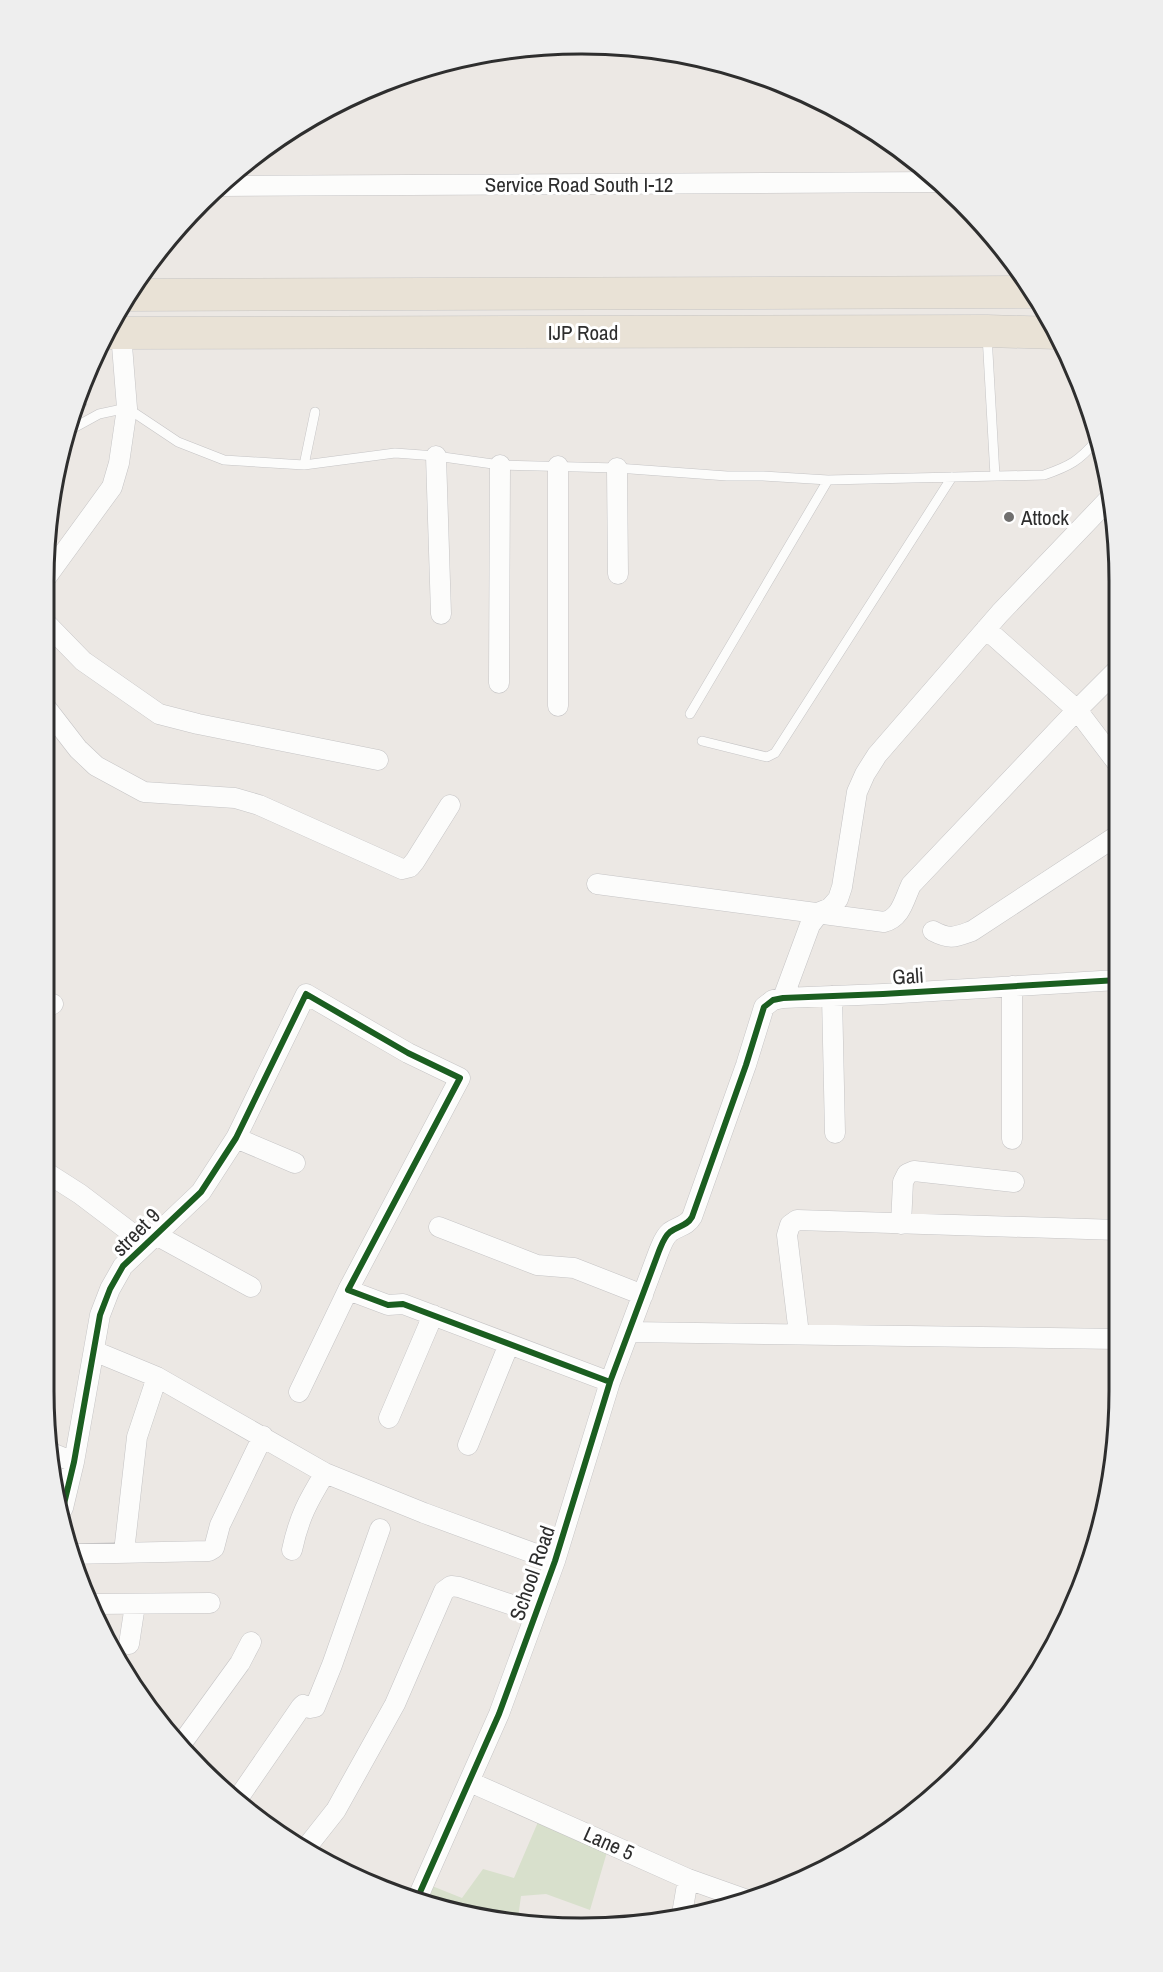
<svg xmlns="http://www.w3.org/2000/svg" width="1163" height="1972" font-family="'Archivo Narrow',sans-serif">
<style>
.cemetery{fill:#d8e0cc}
.lines{fill:none;stroke-linecap:round;stroke-linejoin:round}
.service-casing{stroke:#c5c4c5;stroke-width:10}
.minor-casing{stroke:#c5c4c5;stroke-width:21}
.trunk-casing{stroke:#c6c5c4;stroke-width:33}
.path{stroke:#c9c9c8;stroke-width:3;stroke-dasharray:4.5 3;stroke-linecap:butt}
.service{stroke:#fcfcfb;stroke-width:9}
.minor{stroke:#fcfcfb;stroke-width:20}
.trunk{stroke:#e9e2d6;stroke-width:32}
.cycleway-casing{stroke:#fff;stroke-width:10}
.cycleway{stroke:#1b5e20;stroke-width:6}
.poi-dot{fill:#706f6e;stroke:#fff;stroke-width:2}
.labels{text-anchor:middle;dominant-baseline:central;stroke-width:6;stroke-linejoin:round;paint-order:stroke}
.street-label{font-size:21px;fill:#2e2e2e;stroke:#fff}
.poi-label{font-size:21px;fill:#2e2e2e;stroke:#fff;text-anchor:start}
.rim{fill:none;stroke:#2e2e2e;stroke-width:3}
</style>
<rect width="100%" height="100%" fill="#ece8e4"/>
<!-- cemetery -->
<path class="cemetery" d="M544,1808L612,1835L590,1910L546,1894L521,1896L518,1918L442,1910L420,1900L427,1884L462,1898L483,1869L514,1878Z"/>
<g class="lines">
<defs>
<path id="service" d="M987,335L995,476
M68,431L99,414L127,408L178,442L224,460L304,465L395,453L436,456L500,465L617,468L727,476H763L828,480L1044,475C1070,466 1079,461 1097,440
M304,465L315,412
M690,714L828,480
M702,741L767,757L775,753L952,477"/>
<path id="minor" d="M219,186L938,182
M436,456L441,614
M558,466V706
M617,468L618,574
M45,579L112,487L119,463L127,408L121,333
M45,622L83,661L159,714L198,724L378,760
M986,629L1077,710L1118,764
M499,683L500,465
M44,705L78,749L96,766L144,792L235,798L259,805L402,869L410,867L415,861L450,805
M597,884L884,922C901,918 904,900 911,885L1077,710L1118,669
M933,931C950,940 955,937 972,931L1118,835
M832,996L835,1133
M783,998L810,925L820,912L830,908L838,899L842,887L857,792L865,774L877,755L1000,613L1109,499
M44,1008L53,1004
M236,1138L295,1163
M1012,1139V986
M44,1171L80,1194L146,1244
M901,1224L903,1182L907,1174L914,1171L1014,1182
M439,1227L537,1265L574,1268L643,1295
M156,1235L251,1287
M630,1332L1118,1339
M799,1334L787,1235L790,1225L797,1220L1118,1230
M94,1351L157,1377L325,1473L424,1513L555,1561
M299,1392L348,1290
M389,1418L433,1315
M468,1445L509,1344
M54,1454L74,1462
M63,1508L74,1462L100,1315L110,1289L123,1266L201,1192L236,1138L306,994L408,1053L460,1078L348,1290L388,1305L403,1304L610,1382
M292,1550C299,1517 308,1501 325,1473
M124,1552L137,1437L157,1377
M70,1554L209,1551L214,1548L220,1525L263,1436
M94,1604L210,1603
M129,1644L135,1605
M182,1743L240,1663L251,1642
M470,1782L688,1879L750,1901
M239,1797L301,1707L303,1705L310,1708L315,1707L332,1665L380,1529
M306,1848L336,1810L395,1704L444,1591L451,1586L459,1587L536,1613
M417,1899L499,1714L555,1561L610,1382L659,1251C662,1244 664,1237 670,1232C678,1226 687,1226 692,1217L746,1065L764,1007L773,1000L783,998L883,994L1118,980
M682,1914L688,1879"/>
<path id="trunk" d="M128,295L1032,292
M109,333L987,331L1057,333"/>
</defs>
<!-- service casing -->
<use href="#service" class="service-casing"/>
<!-- minor casing -->
<use href="#minor" class="minor-casing"/>
<!-- trunk casing -->
<use href="#trunk" class="trunk-casing"/>
<!-- path -->
<path class="path" d="M77,398L87,406"/>
<!-- service -->
<use href="#service" class="service"/>
<!-- minor -->
<use href="#minor" class="minor"/>
<!-- trunk -->
<use href="#trunk" class="trunk"/>
<defs>
<path id="cycleway" d="M63,1508L74,1462L100,1315L110,1289L123,1266L201,1192L236,1138L306,994L408,1053L460,1078L348,1290L388,1305L403,1304L610,1382
M417,1899L499,1714L555,1561L610,1382L659,1251C662,1244 664,1237 670,1232C678,1226 687,1226 692,1217L746,1065L764,1007L773,1000L783,998L883,994L1118,980"/>
</defs>
<!-- cycleway casing -->
<use href="#cycleway" class="cycleway-casing"/>
<!-- cycleway -->
<use href="#cycleway" class="cycleway"/>
</g>
<!-- markers -->
<circle class="poi-dot" cx="1009" cy="517" r="6"/>
<g class="labels">
<!-- street labels -->
<g class="street-label">
<text x="579" y="184">Service Road South I-12</text>
<text x="583" y="332">IJP Road</text>
<text transform="translate(908 976) rotate(-4)">Gali</text>
<text transform="translate(136 1232) rotate(-45)">street 9</text>
<text transform="translate(532 1573) rotate(-71)">School Road</text>
<text transform="translate(609 1843) rotate(24)">Lane 5</text>
</g>
<!-- poi labels -->
<g class="poi-label">
<text x="1021" y="517">Attock</text>
</g>
</g>
<!-- crop -->
<path d="M0 0H1163V1972H0ZM581 54H582A527 527 0 0 1 1109 581V1391A527 527 0 0 1 582 1918H581A527 527 0 0 1 54 1391V581A527 527 0 0 1 581 54Z" fill="#eee" fill-rule="evenodd"/>
<path class="rim" d="M581 54H582A527 527 0 0 1 1109 581V1391A527 527 0 0 1 582 1918H581A527 527 0 0 1 54 1391V581A527 527 0 0 1 581 54Z"/>
</svg>
